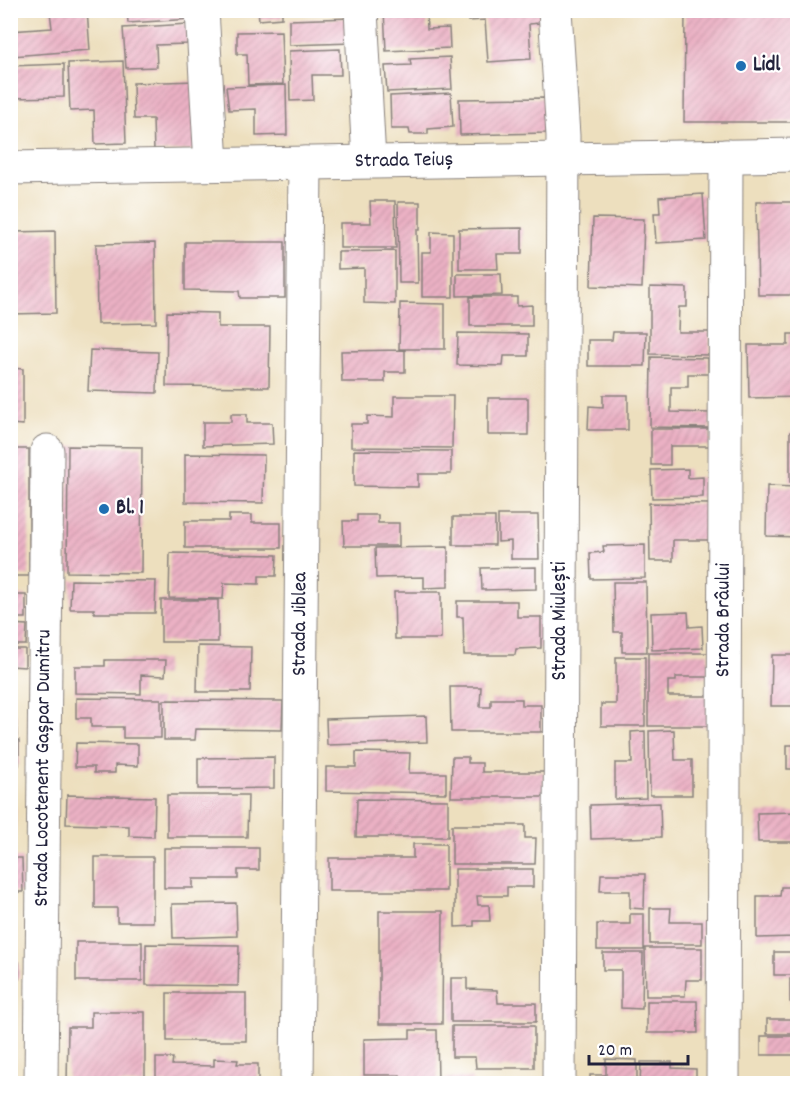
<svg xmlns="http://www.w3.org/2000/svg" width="808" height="1094" font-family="Dekko,sans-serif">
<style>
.building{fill:url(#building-hatch)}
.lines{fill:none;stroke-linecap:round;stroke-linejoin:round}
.minor-casing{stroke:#88807c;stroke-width:35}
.minor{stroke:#fff;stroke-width:33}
.poi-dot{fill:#1f6fb2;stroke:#fff;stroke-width:2}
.labels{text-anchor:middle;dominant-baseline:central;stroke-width:4.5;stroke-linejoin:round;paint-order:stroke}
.poi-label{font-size:21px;font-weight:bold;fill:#22223b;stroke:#fff;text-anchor:start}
.street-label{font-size:21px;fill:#22223b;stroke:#fff}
</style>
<defs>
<pattern id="building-hatch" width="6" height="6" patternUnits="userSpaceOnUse" patternTransform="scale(1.5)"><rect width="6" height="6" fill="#ebb1c4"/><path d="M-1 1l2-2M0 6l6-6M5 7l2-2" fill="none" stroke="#c998a9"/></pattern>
</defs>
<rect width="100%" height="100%" fill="#fff"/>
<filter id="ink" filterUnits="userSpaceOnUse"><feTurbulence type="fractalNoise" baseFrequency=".0167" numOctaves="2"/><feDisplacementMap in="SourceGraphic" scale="12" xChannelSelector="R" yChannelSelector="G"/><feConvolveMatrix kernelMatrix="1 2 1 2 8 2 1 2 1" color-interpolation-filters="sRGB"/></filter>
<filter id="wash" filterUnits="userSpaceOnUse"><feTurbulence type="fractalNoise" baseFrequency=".008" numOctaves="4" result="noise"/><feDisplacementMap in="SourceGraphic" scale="24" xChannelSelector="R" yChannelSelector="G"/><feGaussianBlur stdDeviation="1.35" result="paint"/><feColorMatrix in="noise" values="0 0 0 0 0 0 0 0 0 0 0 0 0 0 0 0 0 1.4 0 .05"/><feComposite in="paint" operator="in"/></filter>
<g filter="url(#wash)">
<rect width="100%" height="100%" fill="#eddfbe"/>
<g id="blocks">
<!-- building -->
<path class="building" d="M67,10H87L90,50L12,56L10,31L52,28L50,12Z
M127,10H192V19L128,23Z
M258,10H282V18L259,20Z
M384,10H426L427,29L449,28L450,48L386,51Z
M468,10H540V23L529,24L531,59L488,62L485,20L468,21Z
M685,10H798V122H684Z
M352,18L353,43L289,45V20Z
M188,24L187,44L156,45L157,67L126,68L123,28Z
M281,31L283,84L248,85L247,54H237V32Z
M340,49L341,75H312L313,100L290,101L289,51Z
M450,57L452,89L387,92L385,66L411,65L410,59Z
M123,61L126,143L95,144L94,110L70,111L68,63Z
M64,64V97L11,98L10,66Z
M196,81L198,150L154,152L153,119H134L133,83Z
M286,85L287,135L256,136V109L229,110L226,87Z
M451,93L453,127L428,129V134H410L409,129H391L390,96Z
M545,98L546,133L460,135L459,99Z
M703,194L706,240L656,243L654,213H660L659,197Z
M370,201H395L396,248H340V223H371Z
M398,202H420V230H417L418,283H399Z
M756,202H798V295H758Z
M593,218L644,219L642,288L591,286Z
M522,228V254H497L498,269H459V229Z
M55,231L56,313L10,314V271H15L14,232Z
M431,232L453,233V297H422V252H431Z
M185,242H285V298H240L239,291L185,290Z
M155,243L156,323L97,324L96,244Z
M395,251V304L364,303V268L338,269V252Z
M457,274H501L502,295L457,296Z
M650,287L687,288V307H679L678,332H710V355L650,354Z
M470,297H517V306L532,305V326H470Z
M400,303L445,304V349H399Z
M167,312L218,313V327H270L269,387L166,386Z
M613,332H646L645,366H588V340H612Z
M458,333L528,334V356H504L503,366L457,365Z
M788,334H798V397L749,398L748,345H788Z
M90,350L158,352L157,393L88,391Z
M405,350V372H385V382H342L341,351Z
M651,357L708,358V374H688V387H671V412L711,413L710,428L650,427Z
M10,368L23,369V425L10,424Z
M603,395H628V430H588L589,406L603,407Z
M394,396H453L452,448L351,447V424H367V416L394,417Z
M488,398H528V435H488Z
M231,414H247V423H272L273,444L203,446V422H231Z
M651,429H711L710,446H670V465H651Z
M790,432H798V482H790Z
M68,446L142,447L141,573L67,572Z
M10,449H29V576H10Z
M354,450L451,451V474H418V487L354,486Z
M185,454L264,455L263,503L185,502Z
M688,469V478L703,477V497L652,498L651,470Z
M767,486L798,487V537L766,536Z
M649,503L710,504L711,540H673V561H650Z
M229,515H252V523H281V548H185V521H229Z
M357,515H378V523H399V546H344L343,521H357Z
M498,515H538L539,559H511V541L498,542Z
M453,517H495V545H453Z
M645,545V578L591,579L590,553L604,552L603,546Z
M448,547V587L424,588V577L376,578L375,548Z
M170,553L277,555L276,576H259V584L224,583L223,599L169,598Z
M536,567V589L482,590L481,568Z
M71,580L156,581L155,613H94V609H70Z
M613,582H646L647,652H622V632H614Z
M394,592H441V639H395Z
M10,595H26V618H10Z
M161,600H218V642H161Z
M457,601H517V617H541V648L516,649L515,655H464L463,617H457Z
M688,612L689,627L702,626L703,648L652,650L651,613Z
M10,624L27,625L26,645H10Z
M198,646L251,647L250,692H197Z
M10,649H25V667L10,666Z
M648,653H708L709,677H676V681H668V696H708V726H648Z
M772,655H798V706H771Z
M616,657H645V726H601V704H616Z
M105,660H166L165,676L141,675V694L75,693V666H105Z
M450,687H481L480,707H491V699H522V705H541V732H451Z
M76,698L161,699V738H123V727H91V718H76Z
M164,700L283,701L282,730L196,729L195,740H164Z
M10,713H16L17,736H10Z
M426,716L427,742L327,745L326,719Z
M674,730L675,760H692V795H650L649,731Z
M645,731L646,798L615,799V763H632L631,732Z
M10,740H19V765L10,766Z
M76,743L138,744V766L115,765V773H94V767H75Z
M787,745H798V769H787Z
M356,752L410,753L409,773H446V793L326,791V767H356Z
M274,757V788L198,789V758Z
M452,757H468V763H482V772H544V797H451Z
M67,795L155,797L154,837L129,836V826L66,824Z
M167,795H248L247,837H167Z
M357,799L448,800V837H356Z
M660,803L661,837L591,839L590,805Z
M10,807H16L15,831H10Z
M798,812V842H758L757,813Z
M452,825H525V838H536L535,864H452Z
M413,844H446V891H329V858H413Z
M164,848H259V870H238V879H193V888H164Z
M95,857H153V922H117V908H95Z
M10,858H22L23,892H10Z
M455,869H533V887H507V896H477L478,905H489L490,921H474V926L455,927Z
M601,874H645L644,909L630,908V891H600Z
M781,887H798L796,937L757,938V896H780Z
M236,903L237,936L173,938L172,904Z
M650,908H671L670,922H702V944H650Z
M379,911H443L442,1024H379Z
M630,914H644V950H597V924H630Z
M76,942H142V981H76Z
M146,944L239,945L238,986L146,985Z
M645,948H702V980H686L685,996H646Z
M774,952H798V975H774Z
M603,953H643L642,1009L621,1008V970H603Z
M10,962H19V979H10Z
M451,978H467V989L497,990L498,1003H536V1022H451Z
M790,979H798V1002H790Z
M167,993H246V1041H167Z
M647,1001H697L698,1033H647Z
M91,1012H145V1084H67L68,1027H91Z
M767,1019H798V1034H767Z
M452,1026H534V1068H476L475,1057H452Z
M410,1030H437L438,1082L400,1083V1075H364V1039L410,1038Z
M761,1036H798V1055H761Z
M156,1058H173L172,1065L214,1066V1059L238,1060L237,1064H258V1084H156Z
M606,1059L637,1060V1084H590V1075H606Z
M641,1062H672V1068L696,1069V1084H640Z
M446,1078H472V1084H446Z"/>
</g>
</g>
<g filter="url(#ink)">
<use href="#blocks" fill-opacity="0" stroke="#88807c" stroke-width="1.5"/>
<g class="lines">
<defs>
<g id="minor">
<path d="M202,10L211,164"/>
<path d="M361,10L369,161"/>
<path d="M555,10L563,136L559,1084"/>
<path id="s1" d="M10,168L798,155"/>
<path id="s2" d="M41,1084L47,451"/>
<path id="s3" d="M297,1084L305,163"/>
<path id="s4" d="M723,1084L726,156"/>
</g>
</defs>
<!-- minor casing -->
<use href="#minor" class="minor-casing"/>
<!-- minor -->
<use href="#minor" class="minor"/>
</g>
</g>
<!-- markers -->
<g class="poi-dot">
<circle cx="741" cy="66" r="6"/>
<circle cx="104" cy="509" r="6"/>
</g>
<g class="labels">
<!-- poi labels -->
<g class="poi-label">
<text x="753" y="66">Lidl</text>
<text x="116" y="509">Bl. 1</text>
</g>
<!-- street labels -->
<g class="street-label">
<text stroke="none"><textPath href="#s1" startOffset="394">Strada Teiuș</textPath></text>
<text stroke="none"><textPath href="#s4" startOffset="464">Strada Brâului</textPath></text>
<text transform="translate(561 621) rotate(-90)">Strada Miulești</text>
<text stroke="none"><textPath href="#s3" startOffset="460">Strada Jiblea</textPath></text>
<text stroke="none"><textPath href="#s2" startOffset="316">Strada Locotenent Gașpar Dumitru</textPath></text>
</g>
</g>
<!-- margin -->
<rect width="808" height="1094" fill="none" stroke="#fff" stroke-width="36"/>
<!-- scale -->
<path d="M589 1055v9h99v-9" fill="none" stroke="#22223b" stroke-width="3"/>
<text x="598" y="1055" font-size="18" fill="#22223b" stroke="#ffffff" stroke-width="4.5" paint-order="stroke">20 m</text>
</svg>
